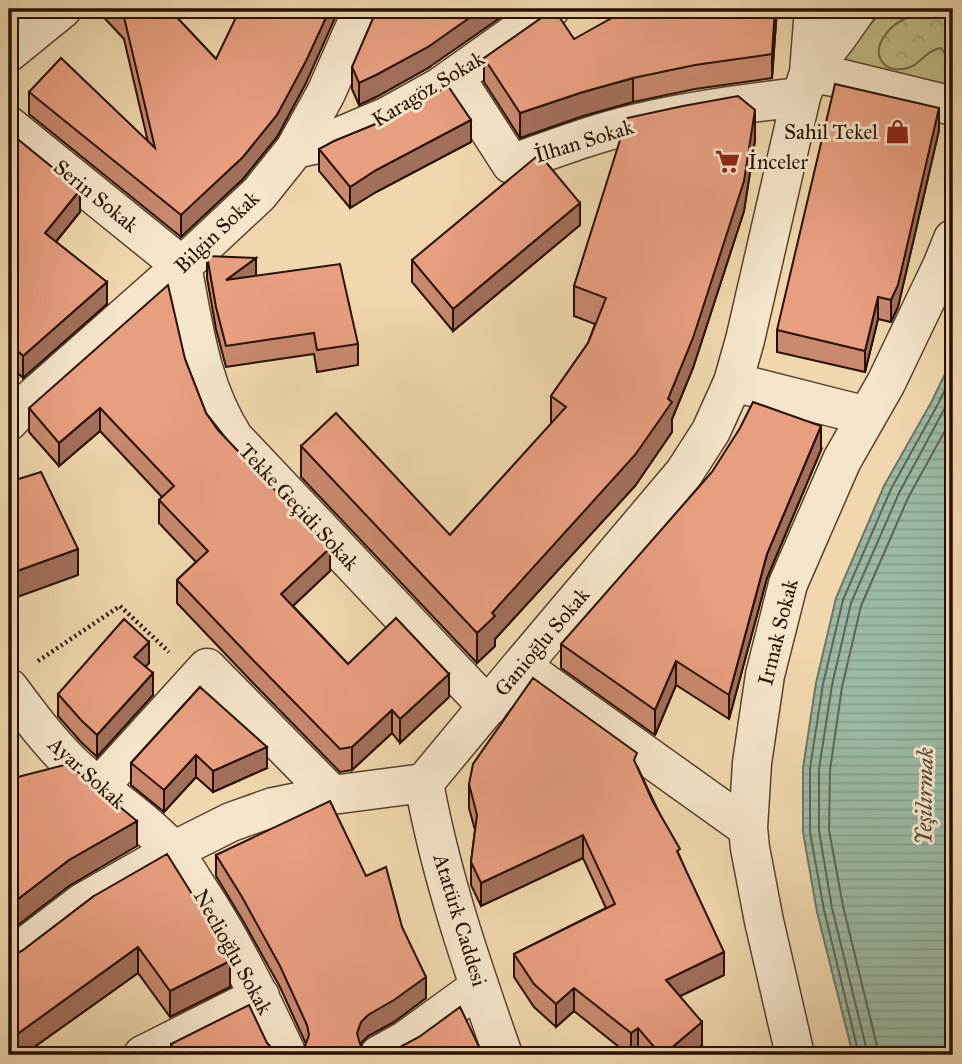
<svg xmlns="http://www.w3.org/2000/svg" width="962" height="1064" font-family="'IM FELL Great Primer',serif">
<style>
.grass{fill:#c0bd85;stroke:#746644;stroke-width:2}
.forest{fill:url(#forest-crowns);stroke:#746644;stroke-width:2}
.water{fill:url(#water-rules);stroke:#6d7664;stroke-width:2}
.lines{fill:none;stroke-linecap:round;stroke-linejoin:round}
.shore{stroke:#616454;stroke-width:2}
.minor-casing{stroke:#59412e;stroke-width:41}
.path{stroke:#270f03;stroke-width:4.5;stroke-dasharray:2 3.5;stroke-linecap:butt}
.minor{stroke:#f5e5ca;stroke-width:38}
.wall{fill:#c8896e;stroke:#270f03;stroke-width:2}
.shaded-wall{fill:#a26f5a;stroke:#270f03;stroke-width:2}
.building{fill:#e89f80;stroke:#270f03;stroke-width:2}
.labels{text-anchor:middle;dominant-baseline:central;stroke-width:6;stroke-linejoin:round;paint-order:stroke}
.street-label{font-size:21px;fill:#270f03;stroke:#f5e5ca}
.poi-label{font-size:21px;fill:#270f03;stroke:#f5e5ca;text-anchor:end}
.water-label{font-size:23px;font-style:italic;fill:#504b3c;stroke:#f5e5ca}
</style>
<defs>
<pattern id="forest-crowns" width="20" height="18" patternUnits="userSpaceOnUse" patternTransform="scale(1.75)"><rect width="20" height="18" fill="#c0bd85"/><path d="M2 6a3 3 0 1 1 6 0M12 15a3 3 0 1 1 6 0" fill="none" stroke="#a5a171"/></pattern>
<pattern id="water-rules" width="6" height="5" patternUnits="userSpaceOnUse" patternTransform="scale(1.75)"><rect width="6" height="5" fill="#9bbaa5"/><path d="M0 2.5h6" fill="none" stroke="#869f8c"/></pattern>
</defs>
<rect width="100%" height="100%" fill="#f0d7ad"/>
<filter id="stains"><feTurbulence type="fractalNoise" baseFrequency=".00286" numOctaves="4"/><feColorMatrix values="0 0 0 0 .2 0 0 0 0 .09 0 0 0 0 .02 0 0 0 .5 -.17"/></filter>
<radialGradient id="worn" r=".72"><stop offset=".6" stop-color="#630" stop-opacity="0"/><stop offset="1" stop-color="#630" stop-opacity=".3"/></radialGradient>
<!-- grass -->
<path class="grass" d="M884,9H953V106L834,77L851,45Z"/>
<!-- forest -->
<path class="forest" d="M936,9H953V83L948,81L945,73L947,57L941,48C925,50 919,68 903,69C897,70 888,69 883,63C870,47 890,26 904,19C916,13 924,16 936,9Z"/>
<!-- water -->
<path class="water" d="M953,357V1055H853L817,912L803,832V768L816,683L836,598L884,486L932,401Z"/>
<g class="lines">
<!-- shore -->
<path class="shore" d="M859,1055L824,910L810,832V768L823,684L843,600L891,489L938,404L953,373
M868,1055L832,908L819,831V769L832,685L851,603L899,493L953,393
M878,1055L877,1046L843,906L829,830L830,770L842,687L861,606L908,498L953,416"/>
<defs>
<path id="minor" d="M9,52L62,9
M809,73L834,77L953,106
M809,73L838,36L857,9
M455,77L511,164C553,149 595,133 638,123C692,110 746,103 801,97
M9,126L182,266C194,327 200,385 234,438L488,707
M295,149L327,142L386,117L440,87L550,9
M733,382L867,416
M9,421L16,413L182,266L259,194L295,149L326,93L363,9
M521,666L748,828
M9,688C29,715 49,742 74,766C105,795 143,818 172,850C182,861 190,877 199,890C233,942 261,998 287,1055
M424,783C441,877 472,966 503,1055
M99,787L207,668L332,795
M9,959L82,903L173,851L231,822L273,807L332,795L424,783L521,666L684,473L711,431L733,382L745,340L801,97L809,73L814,9
M143,1055L260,996
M379,1055L406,1040L479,987
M795,1055L764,921L750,848L748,828L752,763L765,675L788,584L842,460L886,383L942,266L953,239"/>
</defs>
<!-- minor casing -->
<use href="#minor" class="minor-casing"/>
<!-- path -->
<path class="path" d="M38,661L120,606L169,652"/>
<!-- minor -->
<use href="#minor" class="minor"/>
</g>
<!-- wall -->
<path class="wall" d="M96,9H169L216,59L306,83L277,137L243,179L181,237L29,114V92L148,142L124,39Z
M777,9L772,78L695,89L633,102L583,116L520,138L484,82V58L574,39Z
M352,67L428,68L376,97L359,105L352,89Z
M939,130L898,307L891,322L878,319L865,372L777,352V330Z
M9,132L80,212L56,242L107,304L23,378L9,365Z
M755,140L744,211L693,368L672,419V432L635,486L495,639V646L477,663L301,477V446L450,535L551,424V396L588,343L595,324L574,316V286Z
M471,142L376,192L350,208L319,171V149Z
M580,225L453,331L412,282V260Z
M207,256L256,276L358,344V365L317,372L314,354L226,367L216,329L207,278Z
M185,359L206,413L330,571L293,606L348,664L449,697L400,743L392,733L352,770L340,772L253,683L177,603V580L196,562L159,523V500L162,497L100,431L59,466L29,432V408Z
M821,450L767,578L729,719L676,685L655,735L561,668V644Z
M149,663L145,667L153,695L97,757L81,742L58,716V694Z
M200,687L267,768L213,792L196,777L164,812L131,785V763Z
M637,766L680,857L724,975L680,996L702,1045L690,1055H641L638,1051L632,1055H629L574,1011L556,1027L534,1007L514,977V954L606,908L583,858L481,906L471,885V862L475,830L469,808V784Z
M216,855L366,876L402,927L426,998L394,1022L368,1036L361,1043L297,1053L305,1046L306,1044L280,987L242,919L216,876Z
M94,896L230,987L170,1017L138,973L23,1055H9L13,955L22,951Z
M267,1043L274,1051L285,1055H171V1044Z"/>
<!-- shaded-wall -->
<path class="shaded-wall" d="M9,9H28L9,24Z
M330,9H339L306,83L277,137L243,179L181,237V215Z
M482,9H513L428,68L376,97L359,105V83Z
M775,9H777L772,78V54Z
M633,78V102L583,116L520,138V113L583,92Z
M939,108V130L898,307L891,322V300Z
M755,110V140L744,211L693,368L672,419V432L635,486L495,639V646L477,663V633L492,613L668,399Z
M471,120V142L376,192L350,208V187L376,170Z
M80,190V212L45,255V233Z
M580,203V225L453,331V309Z
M256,258V280H226Z
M107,282V304L23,378V356Z
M878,297V319L865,372V351Z
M100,408V431L59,466V443Z
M821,426V450L767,578L729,719V695L767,554Z
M330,548V571L281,617V594Z
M78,549V575L9,600V574Z
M149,642V663L134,679V657Z
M676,661V685L655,735V710Z
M153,673V695L97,757V735Z
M449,674V697L400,743V719Z
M17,709V735L9,741V715Z
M392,710V733L352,770V747Z
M267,747V768L213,792V771Z
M196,755V777L164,812V790Z
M137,821V846L69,886L9,932V906L69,860Z
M583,835V858L481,906V883Z
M138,947V973L23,1055H9V1040Z
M724,952V975L666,1003V980Z
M230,961V987L170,1017V991Z
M426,977V998L394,1022L368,1036L361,1043L357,1054V1033L361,1022L368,1015Z
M574,988V1011L556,1027V1004Z
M702,1022V1045L690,1055H663Z
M638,1028V1051L631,1055V1033Z"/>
<!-- building -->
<path class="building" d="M116,9H169L216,59L240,9H330L306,61L277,115L243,157L181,215L29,92L61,58L155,148L124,17Z
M377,9H482L428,47L376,75L359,83L352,67Z
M554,9L574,39L628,9H775L772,54L695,65L633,78L583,92L520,113L484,58Z
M835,84L939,108L898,285L891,300L878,297L865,351L777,330Z
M448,86L471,120L376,170L350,187L319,149L334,141L395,116Z
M738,96L755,110L744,181L693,338L668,399L672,402L635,455L492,613L495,616L477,633L301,446L336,413L450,535L566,407L551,396L588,343L606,298L574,286L627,118L683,106Z
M9,132L80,190L45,233L107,282L23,356L9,343Z
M540,155L580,203L453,309L412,260L536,157Z
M207,256L256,258L226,280L340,264L358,344L317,350L314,333L226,346L216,307Z
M168,285L185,359L206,413L218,430L330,548L281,594L348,664L396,618L449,674L400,719L392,710L352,747L340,749L253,660L177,580L208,551L159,500L174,486L100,408L59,443L29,408Z
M753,402L821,426L767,554L729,695L676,661L655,710L561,644L712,472L740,428Z
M41,472L78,549L9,574V482Z
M124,619L149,642L134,657L153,673L97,735L81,720L58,694Z
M533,678L637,753L634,760L653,802L680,849L677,851L724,952L666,980L702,1022L663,1055H661L638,1028L631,1033L574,988L556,1004L534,984L514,954L615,904L583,835L481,883L471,862L477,815L469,784L473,764Z
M200,687L267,747L213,771L196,755L164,790L131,763Z
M9,698L17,709L9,715Z
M68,764L137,821L69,860L9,906V777L14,778Z
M330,801L366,876L386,867L402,927L426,977L394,1000L368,1015L361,1022L357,1033L360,1044L368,1053L377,1055H287L297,1053L305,1046L309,1035L307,1025L280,966L242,897L216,855Z
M167,854L205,915L230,961L170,991L138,947L9,1040V954L13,955L22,951L94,896Z
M249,1005L267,1043L274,1051L285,1055H176L171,1044Z
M460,1007L483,1055H379L389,1053L419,1037Z
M696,1051L699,1055H691Z"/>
<!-- icons -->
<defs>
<symbol id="shop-bare" viewBox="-9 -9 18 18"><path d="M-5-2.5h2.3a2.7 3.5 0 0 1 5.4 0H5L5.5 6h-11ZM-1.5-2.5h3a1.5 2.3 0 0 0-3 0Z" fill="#8f2418" stroke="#f5e5ca" stroke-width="2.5" paint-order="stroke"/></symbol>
<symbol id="supermarket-bare" viewBox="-9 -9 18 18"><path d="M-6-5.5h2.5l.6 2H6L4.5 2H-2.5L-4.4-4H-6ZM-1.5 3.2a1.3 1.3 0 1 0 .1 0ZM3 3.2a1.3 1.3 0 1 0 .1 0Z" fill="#8f2418" stroke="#f5e5ca" stroke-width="2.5" paint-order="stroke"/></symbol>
</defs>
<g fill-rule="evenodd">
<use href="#shop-bare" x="880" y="114" width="35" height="35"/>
<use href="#supermarket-bare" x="710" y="144" width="35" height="35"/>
</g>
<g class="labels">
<!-- street labels -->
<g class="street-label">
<text transform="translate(428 89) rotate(-31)">Karagöz Sokak</text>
<text transform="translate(584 141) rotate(-17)">İlhan Sokak</text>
<text transform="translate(96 196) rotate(39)">Serin Sokak</text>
<text transform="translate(217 232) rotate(-44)">Bilgin Sokak</text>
<text transform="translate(299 507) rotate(47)">Tekke Geçidi Sokak</text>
<text transform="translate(778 632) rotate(-76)">Irmak Sokak</text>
<text transform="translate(542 642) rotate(-50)">Ganioğlu Sokak</text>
<text transform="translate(87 773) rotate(42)">Ayar Sokak</text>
<text transform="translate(460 920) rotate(73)">Atatürk Caddesi</text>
<text transform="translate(233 952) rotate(61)">Neclioğlu Sokak</text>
</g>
<!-- poi labels -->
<g class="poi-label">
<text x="878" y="132">Sahil Tekel</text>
<text x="748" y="162" text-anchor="start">İnceler</text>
</g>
<!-- water labels -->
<g class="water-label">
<text transform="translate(924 796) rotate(-89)">Yeşilırmak</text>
</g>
</g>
<!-- margin -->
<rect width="962" height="1064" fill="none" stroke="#f0d7ad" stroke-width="35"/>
<rect x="10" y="10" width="941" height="1043" fill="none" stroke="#270f03" stroke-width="3.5"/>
<rect x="18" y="18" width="927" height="1029" fill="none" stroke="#270f03" stroke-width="2"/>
<rect width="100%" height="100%" filter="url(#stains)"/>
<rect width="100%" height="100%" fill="url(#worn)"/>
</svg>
